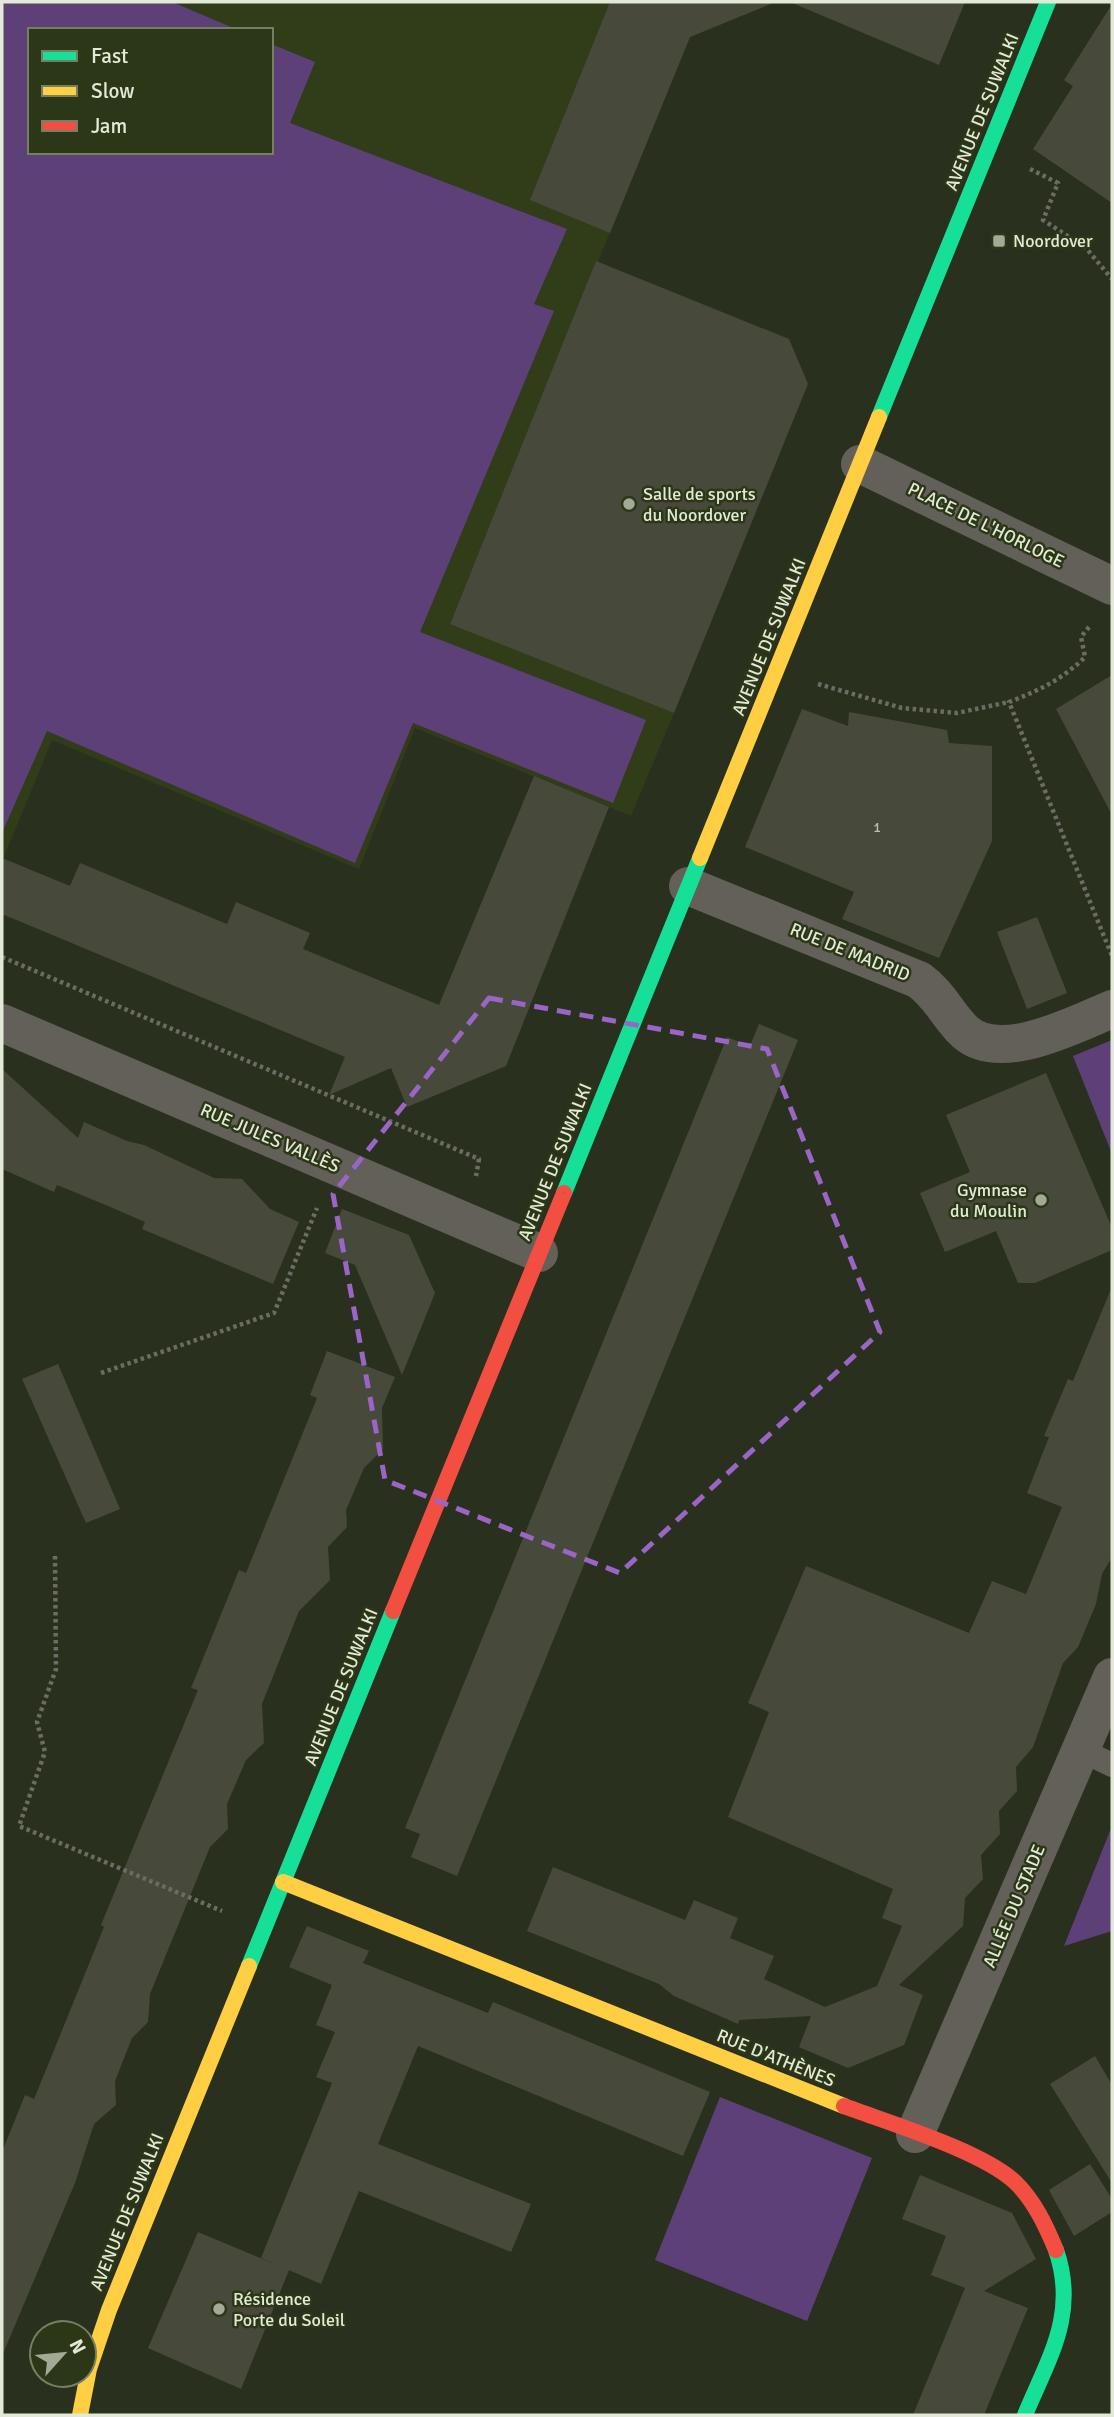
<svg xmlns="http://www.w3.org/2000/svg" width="1114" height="2417" font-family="Signika,sans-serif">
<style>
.built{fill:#303d18;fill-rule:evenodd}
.green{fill:#5e4079}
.building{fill:#474a3a}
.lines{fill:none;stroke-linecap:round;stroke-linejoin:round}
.path{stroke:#6b6c64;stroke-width:4.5;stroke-dasharray:3.5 3.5;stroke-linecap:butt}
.lane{stroke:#63605a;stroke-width:24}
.street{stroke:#63605a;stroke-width:38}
.fast{stroke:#16e098;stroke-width:16}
.slow{stroke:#ffcf43;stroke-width:16}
.jam{stroke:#f24e42;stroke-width:16}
.marked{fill:none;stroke:#9a65c6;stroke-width:5;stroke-dasharray:14 9;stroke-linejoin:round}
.poi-dot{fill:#a2a996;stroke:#2c3717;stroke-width:2.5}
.labels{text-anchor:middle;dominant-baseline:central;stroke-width:5;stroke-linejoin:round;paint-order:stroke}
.number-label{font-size:14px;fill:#bbc2b0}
.street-label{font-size:18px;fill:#e2ead7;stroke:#2c3717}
.poi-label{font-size:18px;fill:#e2ead7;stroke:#2c3717;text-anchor:start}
</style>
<rect width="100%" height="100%" fill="#2a301e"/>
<!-- built -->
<path class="built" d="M2,2H775L690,37L450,623L674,713L631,816L415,728L359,869L52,740L2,862ZM30,30H271V152H30Z"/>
<!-- green -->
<path class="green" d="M2,2H172L238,30H30V152H271V44L315,62L290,123L567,229L534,304L554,311L420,632L646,720L613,803L413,723L355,863L47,731L2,833Z
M1112,1040V1154L1073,1056Z
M1112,1826V1931L1064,1946Z
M720,2097L872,2158L807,2321L655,2260Z"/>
<!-- building -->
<path class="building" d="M610,2L773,3L690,37L610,233L530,200Z
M790,2H965L939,65Z
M1112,4V203L1033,149L1073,86L1064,80Z
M596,261L789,339L808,384L674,713L450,624Z
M1112,675V815L1056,709Z
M802,709L848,726L849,712L947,730L949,743L992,746V841L939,958L842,919L854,892L745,847Z
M534,776L609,807L506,1066L407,1107L391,1068L329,1095L345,1057L2,914V858L70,886L80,863L227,924L236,902L310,933L303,949L439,1005Z
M1037,917L1067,993L1027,1009L997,932Z
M759,1024L798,1040L457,1876L411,1857L420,1834L405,1828L727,1037L750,1046Z
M2,1069L78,1138L84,1122L127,1141L144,1145L214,1178L242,1179L270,1209L299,1222L273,1284L142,1229L145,1222L101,1203L57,1185L54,1192L2,1169Z
M1046,1073L1112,1228V1250L1035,1283H1018L996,1231L945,1252L920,1193L970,1172L946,1115Z
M342,1209L409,1235L435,1293L402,1375L355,1265L325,1253Z
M1111,1289L1112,1557L1102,1574L1096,1604L1078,1647L1063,1663L1033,1747L1016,1767L1017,1791L999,1811L1000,1834L981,1855L983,1879L965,1898L963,1926L899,1985L923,1995L904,2045L848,2068L799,2047L811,2016L739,2020L738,2024L674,1996L659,1984L527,1931L553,1867L685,1920L694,1900L738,1918L730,1938L774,1956L764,1979L825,2007L877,1986L902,1926L882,1918L893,1889L728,1817L769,1712L748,1703L806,1566L969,1633L992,1581L1026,1594L1062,1507L1027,1493L1049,1437L1044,1436L1068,1379L1073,1381Z
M327,1351L395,1377L382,1408L383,1449L364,1468L346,1510L347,1527L328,1547L330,1580L299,1611L262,1704L264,1743L246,1760L227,1804L228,1829L210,1847L150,1994L148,2022L132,2038L115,2081L116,2105L94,2124L75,2183L2,2356V2152L25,2095L34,2099L52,2055L104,1927L101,1925L198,1690L191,1688L222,1612L239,1570L246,1573L317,1398L310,1395Z
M58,1364L120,1509L86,1523L22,1379Z
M307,1926L369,1951L363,1963L488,2013L493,2002L710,2092L683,2156L418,2046L378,2144L531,2204L511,2252L359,2191L321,2284L261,2258L332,2083L316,2077L335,2032L316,2025L332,1985L289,1967Z
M1095,2056L1112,2085V2183L1050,2084Z
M1090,2164L1112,2199V2212L1074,2236L1049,2190Z
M920,2175L1012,2213L1036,2259L984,2291L1028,2308L984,2415H913L965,2288L931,2275L946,2236L902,2219Z
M198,2232L289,2270L241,2389L148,2348Z"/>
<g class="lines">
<!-- path -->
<path class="path" d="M1030,169L1058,183L1043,220L1086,248L1112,279
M1089,627L1081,637L1085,657C1063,679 1038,691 1009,702L1112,956
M818,684L902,708L957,713L1009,702
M2,957L479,1159L476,1176
M101,1373L274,1313L317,1208
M55,1556L56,1669L37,1722L45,1752L19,1826L222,1911"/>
<!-- lane -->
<path class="lane" d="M1081,1750L1112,1765"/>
<!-- street -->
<path class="street" d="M860,464L1112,586
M688,886L919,980C940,995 948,1016 965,1032C1001,1064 1075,1024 1112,1009
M2,1023L539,1253
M915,2134L1112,1677"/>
<!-- fast -->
<path class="fast" d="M879,417L1048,2
M564,1193L700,858
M249,1966L393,1611
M1025,2415C1049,2357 1078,2314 1056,2250"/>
<!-- slow -->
<path class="slow" d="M700,858L879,417
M283,1882L844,2106
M80,2415L89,2369L109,2310L249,1966"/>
<!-- jam -->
<path class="jam" d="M393,1611L564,1193
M844,2106C889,2123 982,2151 1015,2182C1034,2200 1046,2226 1056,2250"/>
</g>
<!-- marked area -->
<path class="marked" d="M489,998L767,1049L880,1332L620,1573L385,1480L333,1194Z"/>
<!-- markers -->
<g class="poi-dot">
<rect x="992" y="234" width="14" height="14" rx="3.5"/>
<circle cx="629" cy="504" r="7"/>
<circle cx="1041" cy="1200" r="7"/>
<circle cx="219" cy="2309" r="7"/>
</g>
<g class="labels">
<!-- number labels -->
<g class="number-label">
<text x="877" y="827">1</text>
</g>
<!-- street labels -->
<g class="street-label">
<text transform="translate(982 112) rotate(-68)">AVENUE DE SUWALKI</text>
<text transform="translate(986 525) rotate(26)">PLACE DE L'HORLOGE</text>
<text transform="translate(769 637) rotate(-68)">AVENUE DE SUWALKI</text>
<text transform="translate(850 952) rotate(22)">RUE DE MADRID</text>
<text transform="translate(270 1138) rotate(23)">RUE JULES VALLÈS</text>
<text transform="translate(555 1162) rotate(-68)">AVENUE DE SUWALKI</text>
<text transform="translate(341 1687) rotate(-68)">AVENUE DE SUWALKI</text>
<text transform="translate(1014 1906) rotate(-67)">ALLÉE DU STADE</text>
<text transform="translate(776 2058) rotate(22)">RUE D'ATHÈNES</text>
<text transform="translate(127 2212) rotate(-68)">AVENUE DE SUWALKI</text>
</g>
<!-- poi labels -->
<g class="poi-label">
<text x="1013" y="241">Noordover</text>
<text x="643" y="494">Salle de sports<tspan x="643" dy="21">du Noordover</tspan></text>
<text x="1027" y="1190" text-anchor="end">Gymnase<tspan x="1027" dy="21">du Moulin</tspan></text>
<text x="233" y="2299">Résidence<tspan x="233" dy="21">Porte du Soleil</tspan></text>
</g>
</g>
<!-- border -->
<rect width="1114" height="2417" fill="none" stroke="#e2ead7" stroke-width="7"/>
<!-- legend -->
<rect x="28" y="28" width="245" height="126" fill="#2c3717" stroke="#757f64" stroke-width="2"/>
<rect x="42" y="51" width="35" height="10" fill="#16e098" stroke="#757f64" stroke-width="2"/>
<text x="91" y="63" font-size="21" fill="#e2ead7">Fast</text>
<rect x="42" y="86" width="35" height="10" fill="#ffcf43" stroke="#757f64" stroke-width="2"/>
<text x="91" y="98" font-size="21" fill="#e2ead7">Slow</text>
<rect x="42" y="121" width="35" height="10" fill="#f24e42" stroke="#757f64" stroke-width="2"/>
<text x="91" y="133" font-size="21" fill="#e2ead7">Jam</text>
<!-- north arrow -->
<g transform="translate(63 2354) rotate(63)"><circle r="33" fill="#2c3717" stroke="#757f64" stroke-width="2"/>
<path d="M0-5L12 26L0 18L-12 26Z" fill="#a2a996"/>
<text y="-10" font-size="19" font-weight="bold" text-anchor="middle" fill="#e2ead7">N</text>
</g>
</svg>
